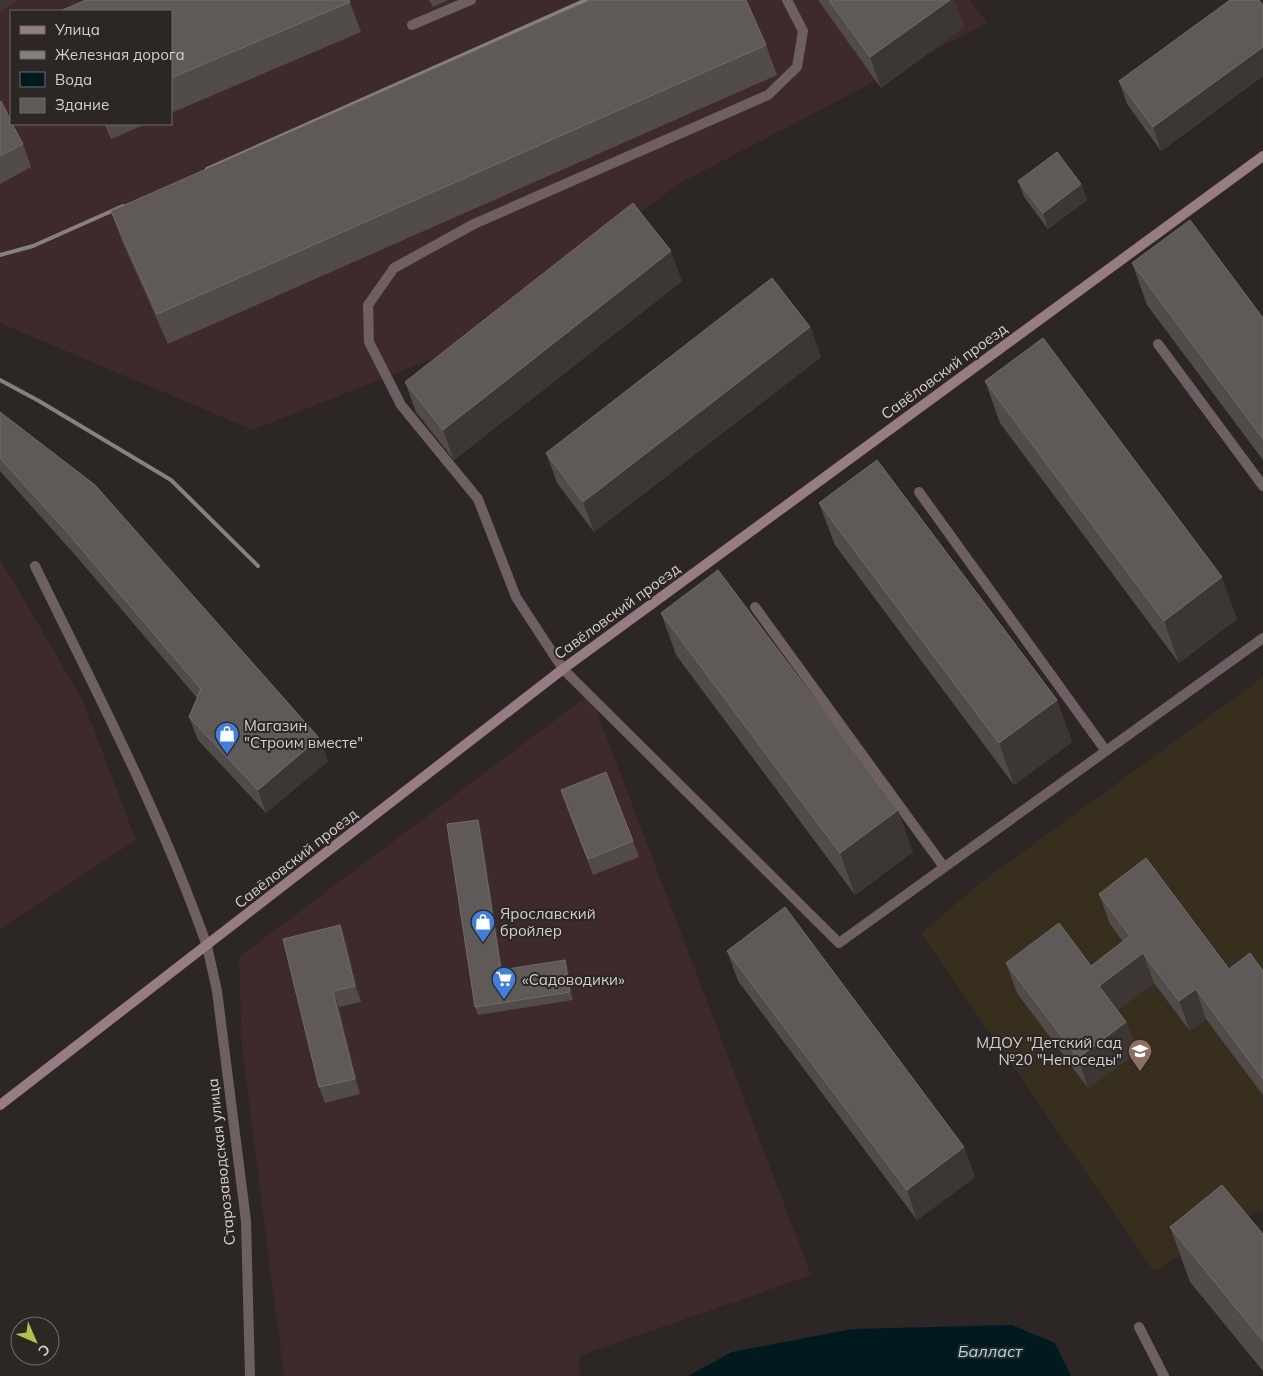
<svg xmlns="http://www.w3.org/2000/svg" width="1263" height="1376" font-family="Mulish,sans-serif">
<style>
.industrial{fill:#3e2a2b;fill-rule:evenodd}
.education{fill:#382e1e}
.water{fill:#001a20}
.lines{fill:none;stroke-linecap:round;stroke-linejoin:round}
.lane{stroke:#6e5f63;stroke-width:10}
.street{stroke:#6e5f63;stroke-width:10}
.secondary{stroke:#967d83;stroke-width:10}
.rail{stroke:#85817f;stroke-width:4}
.wall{fill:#514c49}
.shaded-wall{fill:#3c3735}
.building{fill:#5f5a57;stroke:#716d6a}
.labels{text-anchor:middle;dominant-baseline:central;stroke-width:4;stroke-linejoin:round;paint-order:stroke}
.street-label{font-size:15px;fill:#d4d0cf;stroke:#2c2725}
.poi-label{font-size:15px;fill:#d4d0cf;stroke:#2c2725;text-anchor:start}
.water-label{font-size:16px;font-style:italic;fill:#98e0f1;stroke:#2c2725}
</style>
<rect width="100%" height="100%" fill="#2c2725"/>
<!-- industrial -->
<path class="industrial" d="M0,0H970L987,23L682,182L434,358L253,430L0,323ZM11,11H171V124H11Z
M0,559L82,699L136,840L0,929Z
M590,694L811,1275L579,1356L580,1376H284L242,1047L239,957Z"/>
<!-- education -->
<path class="education" d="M1263,677V1212H1255L1154,1271L921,933L984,880Z"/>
<!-- water -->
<path class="water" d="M1012,1325L1055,1343L1071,1376H688L732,1352L852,1329Z"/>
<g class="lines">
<!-- lane -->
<path class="lane" d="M787,0L803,31L797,67L768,95L474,224L394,268L368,305L369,342L401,405L478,499L516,597L563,669L839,943L1263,638
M412,25L471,0
M1158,344L1263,486
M919,492L1106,751
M35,566C96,691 161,815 207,946
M755,607L944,867"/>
<!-- street -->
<path class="street" d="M207,946L217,991L246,1221L250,1376
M1139,1327L1164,1376"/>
<!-- secondary -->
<path class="secondary" d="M0,1105L563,669L1263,156"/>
<!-- rail -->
<path class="rail" d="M207,169L586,0
M0,255L33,246L123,206
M0,380L39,401L171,480L258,566"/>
</g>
<!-- wall -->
<path class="wall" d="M349,0L361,32L171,113V11Z
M429,0H448L433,7Z
M818,0H954L964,27L881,88Z
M1263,5V76L1161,151L1127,104L1119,81Z
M766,45L777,75L168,344L122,241L111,211Z
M0,102L23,144L31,167L0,184Z
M104,124H146L111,139Z
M1018,181L1081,184L1087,200L1048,229L1024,197Z
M1132,263L1263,318V460L1147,305Z
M682,281L454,460L416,412L405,382Z
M810,327L821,357L594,532L557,483L546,453Z
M985,381L1237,619L1179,663L1000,423Z
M0,412L319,738L328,761L266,813L198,740L189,717L197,698L76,556L0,471Z
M819,503L1057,700L1072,742L1014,785L835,545Z
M661,613L913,852L855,895L676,655Z
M566,805L633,841L639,857L593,875Z
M481,828L502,970L568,968L573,1000L478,1015L475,1007Z
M1099,894L1229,969L1263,971V1095L1206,1019L1190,1031L1154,983L1117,1010L1126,1022L1137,1052L1088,1088L1017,993L1006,963L1091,966L1123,942L1110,924Z
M340,925L346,940L361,1002L339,1007L360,1094L325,1103L319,1087Z
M727,951L964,1147L975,1177L917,1220L738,981Z
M1170,1227L1263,1234V1371L1190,1282Z"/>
<!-- shaded-wall -->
<path class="shaded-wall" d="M0,0H17L0,13Z
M950,0H954L964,27L881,88L870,57Z
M1263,47V76L1161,151L1153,127Z
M1081,184L1087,200L1048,229L1043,213Z
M671,251L682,281L454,460L443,430Z
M810,327L821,357L594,532L583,502Z
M1222,577L1237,619L1179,663L1164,621Z
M1057,700L1072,742L1014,785L999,743Z
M319,738L328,761L266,813L258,790Z
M898,810L913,852L855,895L840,853Z
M478,820L481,828L504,978L501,970Z
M340,925L346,940L361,1002L355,986Z
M1143,953L1154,983L1110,1016L1099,986Z
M565,960L568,968L573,1000L570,992Z
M1196,989L1206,1019L1190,1031L1179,1001Z
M333,991L339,1007L360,1094L355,1079Z
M1126,1022L1137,1052L1088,1088L1078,1058Z
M964,1147L975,1177L917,1220L907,1190Z"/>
<!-- building -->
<path class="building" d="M86,0H349L350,2L171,78V11H60Z
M590,0H746L766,45L157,314L111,211Z
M829,0H950L870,57Z
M1230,0H1259L1263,5V47L1153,127L1119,81Z
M1,101L11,121V124H12L23,144L0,156V102Z
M1057,152L1081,184L1043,213L1018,181Z
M633,203L671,251L443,430L405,382Z
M1190,220L1263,318V439L1132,263Z
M772,278L810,327L583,502L546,453Z
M1043,338L1222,577L1164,621L985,381Z
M0,412L95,485L319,738L258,790L189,717L201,689L68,533L0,458Z
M877,460L1057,700L999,743L819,503Z
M718,570L898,810L840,853L661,613Z
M606,772L633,841L588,859L561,790Z
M478,820L501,970L565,960L570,992L475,1007L447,824Z
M1146,858L1229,969L1250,953L1263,971V1079L1196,989L1179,1001L1143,953L1099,986L1126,1022L1078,1058L1006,963L1059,923L1091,966L1130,936L1099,894Z
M785,907L964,1147L907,1190L727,951Z
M340,925L355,986L333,991L355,1079L319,1087L283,939Z
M1222,1185L1263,1234V1341L1170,1227Z"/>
<!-- icons -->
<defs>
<symbol id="shop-pin" viewBox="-11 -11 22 30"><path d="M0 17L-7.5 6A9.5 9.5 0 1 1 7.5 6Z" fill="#3f7fe0" stroke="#2c2725"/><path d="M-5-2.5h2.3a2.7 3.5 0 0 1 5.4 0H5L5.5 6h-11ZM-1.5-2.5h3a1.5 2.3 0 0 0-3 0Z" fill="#fff"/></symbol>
<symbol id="supermarket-pin" viewBox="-11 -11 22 30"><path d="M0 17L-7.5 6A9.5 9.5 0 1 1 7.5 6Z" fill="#3f7fe0" stroke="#2c2725"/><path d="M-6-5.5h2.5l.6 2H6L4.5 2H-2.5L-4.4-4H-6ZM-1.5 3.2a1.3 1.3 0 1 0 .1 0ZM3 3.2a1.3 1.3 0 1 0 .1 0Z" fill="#fff"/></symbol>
<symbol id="school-pin" viewBox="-11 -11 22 30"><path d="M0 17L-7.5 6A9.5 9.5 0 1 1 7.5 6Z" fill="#8d6e63" stroke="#2c2725"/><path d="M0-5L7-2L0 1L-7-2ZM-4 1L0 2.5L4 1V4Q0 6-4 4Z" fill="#fff"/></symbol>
</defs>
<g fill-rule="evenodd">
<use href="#shop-pin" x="213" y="720" width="28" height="38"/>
<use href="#shop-pin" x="469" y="908" width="28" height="38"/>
<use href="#supermarket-pin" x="490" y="965" width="28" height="38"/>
<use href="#school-pin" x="1126" y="1037" width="28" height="38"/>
</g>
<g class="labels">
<!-- street labels -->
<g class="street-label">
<text transform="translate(944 371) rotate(-36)">Савёловский проезд</text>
<text transform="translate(617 611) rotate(-36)">Савёловский проезд</text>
<text transform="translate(296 858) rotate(-38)">Савёловский проезд</text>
<text transform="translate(221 1162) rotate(-96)">Старозаводская улица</text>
</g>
<!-- poi labels -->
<g class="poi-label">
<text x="244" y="725">Магазин<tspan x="244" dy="17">"Строим вместе"</tspan></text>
<text x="500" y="913">Ярославский<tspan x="500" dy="17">бройлер</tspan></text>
<text x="522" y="979">«Садоводики»</text>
<text x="1122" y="1042" text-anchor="end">МДОУ "Детский сад<tspan x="1122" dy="17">№20 "Непоседы"</tspan></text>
</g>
<!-- water labels -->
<g class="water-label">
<text x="990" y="1351">Балласт</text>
</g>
</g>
<!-- legend -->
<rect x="10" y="10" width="162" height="115" fill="#2c2725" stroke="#6f6b69"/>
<rect x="20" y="26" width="25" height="8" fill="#967d83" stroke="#6f6b69"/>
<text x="55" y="35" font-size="15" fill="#d4d0cf">Улица</text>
<rect x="20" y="51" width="25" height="8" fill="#85817f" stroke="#6f6b69"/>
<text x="55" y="60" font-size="15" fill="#d4d0cf">Железная дорога</text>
<rect x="20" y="72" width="25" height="15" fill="#001a20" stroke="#6f6b69"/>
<text x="55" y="85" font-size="15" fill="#d4d0cf">Вода</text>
<rect x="20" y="98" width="25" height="15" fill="#5f5a57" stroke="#6f6b69"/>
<text x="55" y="110" font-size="15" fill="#d4d0cf">Здание</text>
<!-- north arrow -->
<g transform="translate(35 1341) rotate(135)"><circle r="24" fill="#2c2725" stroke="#6f6b69"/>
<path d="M0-4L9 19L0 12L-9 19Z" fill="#b5c24a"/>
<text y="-8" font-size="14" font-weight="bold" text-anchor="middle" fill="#d4d0cf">С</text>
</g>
</svg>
